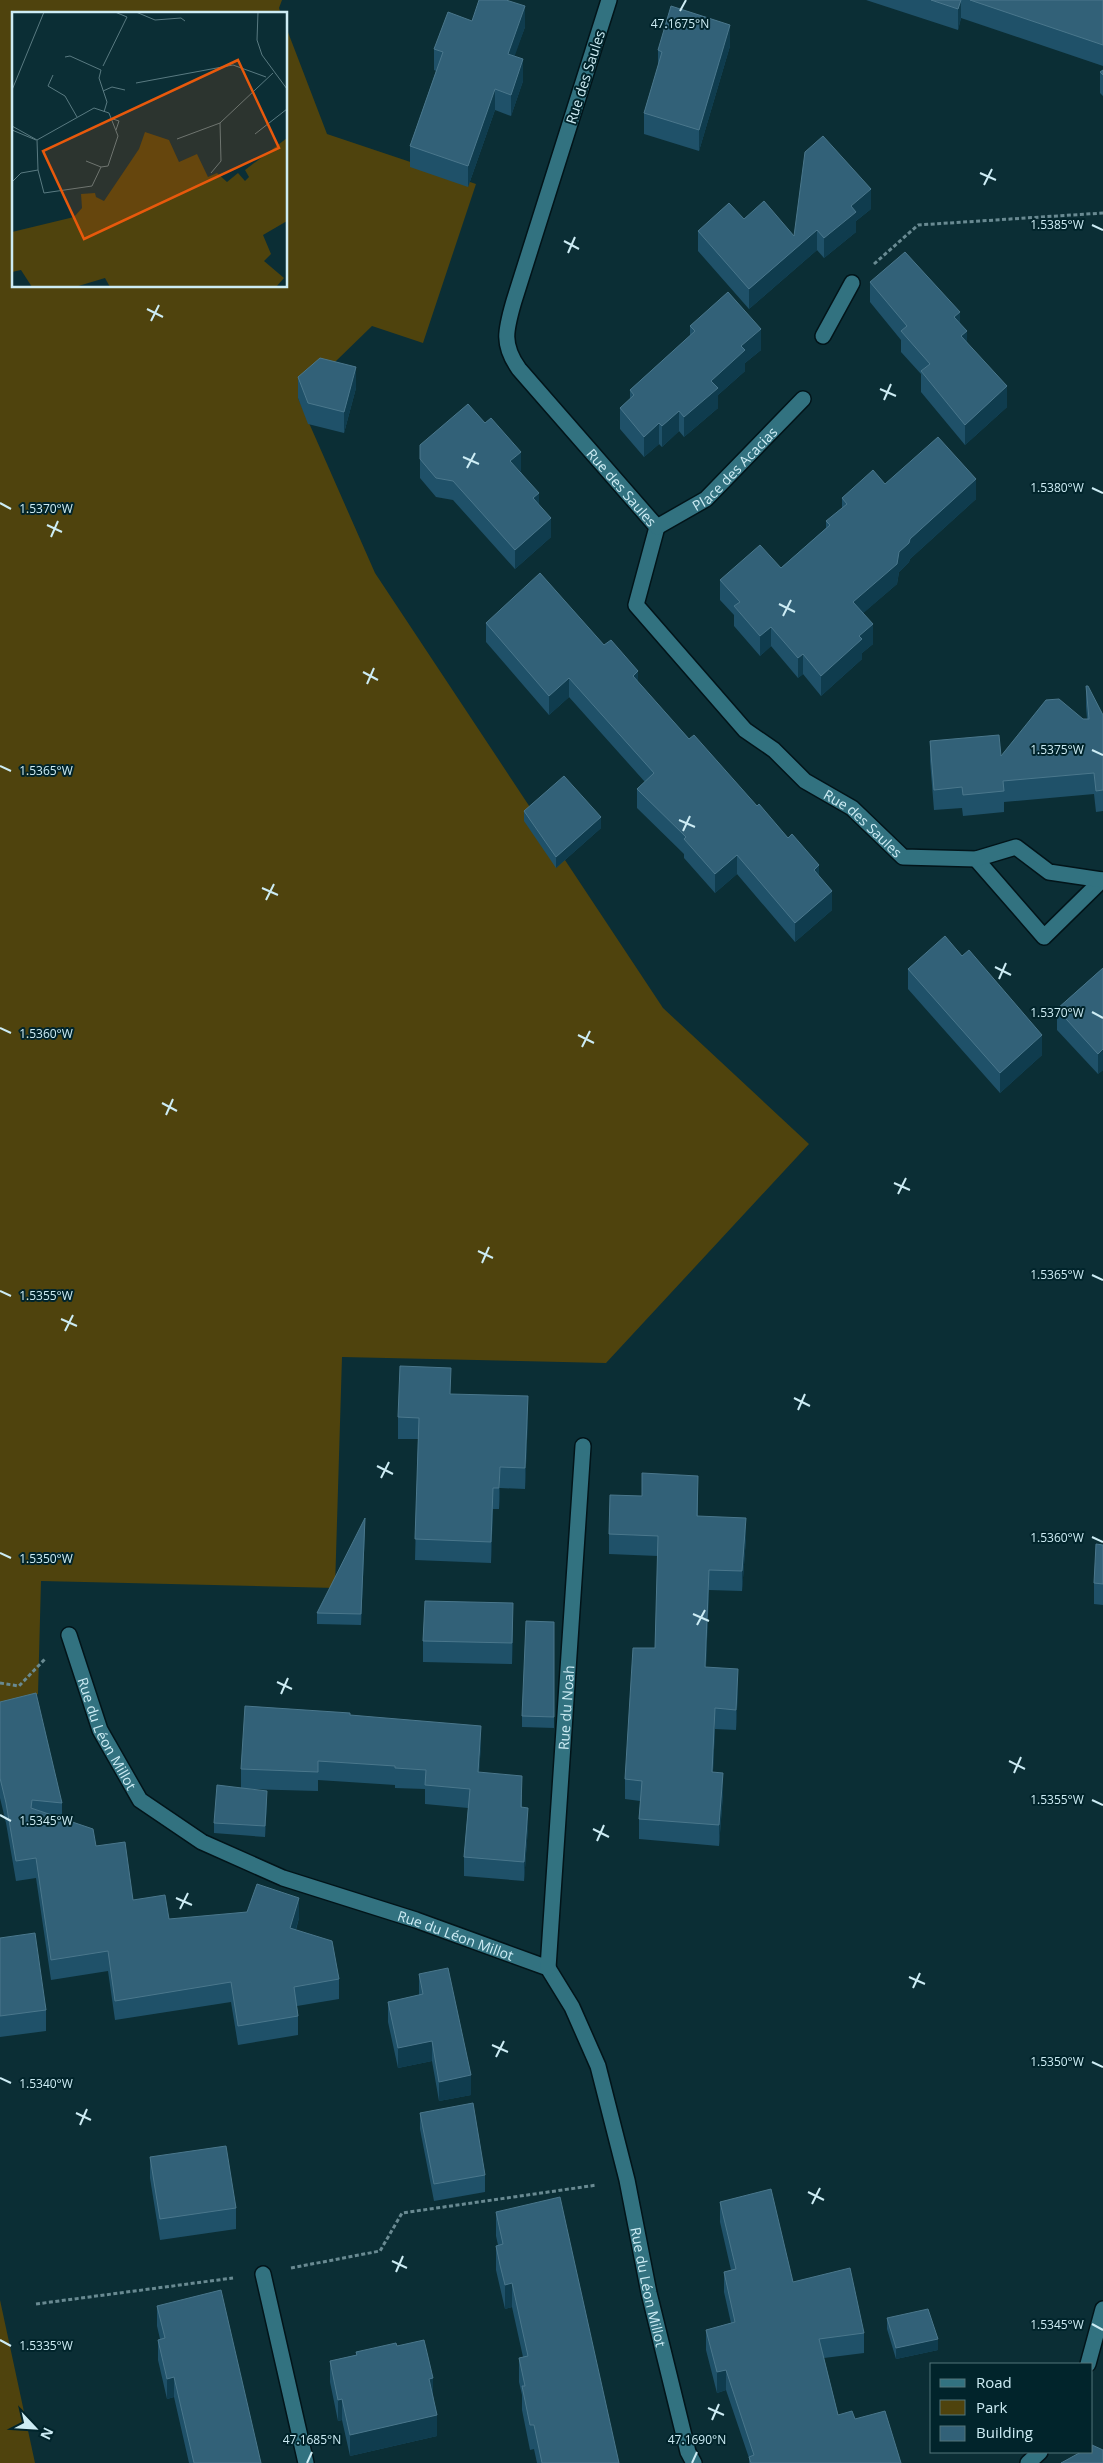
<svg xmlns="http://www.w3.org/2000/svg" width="1103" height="2463" font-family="'Open Sans',sans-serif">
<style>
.green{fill:#4f430d}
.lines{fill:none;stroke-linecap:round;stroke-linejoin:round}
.lane-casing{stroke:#021419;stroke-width:18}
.street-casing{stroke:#021419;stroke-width:18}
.path{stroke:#698a92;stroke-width:3;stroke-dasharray:4 2.5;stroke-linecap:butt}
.lane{stroke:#327280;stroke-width:15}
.street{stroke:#327280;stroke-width:15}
.wall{fill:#1f5169}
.shaded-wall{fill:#0f3c4e}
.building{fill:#326178;stroke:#4a778c}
.ticks{fill:none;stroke:#cdecf4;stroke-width:2}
.labels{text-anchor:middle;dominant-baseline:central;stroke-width:4;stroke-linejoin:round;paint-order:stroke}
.street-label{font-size:14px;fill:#cdecf4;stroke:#01242b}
.inset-road{fill:none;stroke:#597a81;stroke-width:1}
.view{fill:#e8590c;fill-opacity:0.15;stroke:#e8590c;stroke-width:2.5}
.inset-edge{fill:none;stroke:#cdecf4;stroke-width:2.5}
.ticks-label{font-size:12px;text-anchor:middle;fill:#cdecf4;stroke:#01242b;stroke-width:4;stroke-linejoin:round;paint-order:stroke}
</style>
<rect width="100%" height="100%" fill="#0b2e35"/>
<!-- green -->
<path class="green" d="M0,0H282L279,8L281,14H14V286H286V27L327,134L476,184L423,343L372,326L298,398L375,573L663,1008L809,1144L606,1363L342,1357L335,1588L41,1581L38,1694L0,1712Z
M0,2300L35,2463H0Z"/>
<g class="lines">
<defs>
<path id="lane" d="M976,859L1044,937L1102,880"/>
<g id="street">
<path id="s1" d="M609,0L514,301C506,329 501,344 519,369L657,527L636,605L745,730L774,750L805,781L852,808L903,857L976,859L1016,847L1049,872L1103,880"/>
<path d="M823,336L852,283"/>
<path id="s2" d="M657,527L706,499L803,399"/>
<path id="s3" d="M69,1635L100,1730L140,1800L202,1842L283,1878L416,1920L548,1968L572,2007L598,2066L627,2180L649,2293L688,2452L694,2463"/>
<path id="s4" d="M548,1968L583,1446"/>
<path d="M263,2274L306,2463"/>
<path d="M1088,2364L1103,2309"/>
<path d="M1028,2463L1040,2452"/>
</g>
</defs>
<!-- lane casing -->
<use href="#lane" class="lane-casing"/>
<!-- street casing -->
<use href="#street" class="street-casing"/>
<!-- path -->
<path class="path" d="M874,264L918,225L1103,213
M0,1683L19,1686L45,1659
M291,2268L380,2251L402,2213L597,2185
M36,2304L233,2278"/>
<!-- lane -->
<use href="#lane" class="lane"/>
<!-- street -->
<use href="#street" class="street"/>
</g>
<!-- wall -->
<path class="wall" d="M866,0H1103V66L961,18L958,30Z
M472,21L525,27L514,56L523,81L511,116L495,110L468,187L410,167V146L436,71L434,70V49Z
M730,46L699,151L644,134V113L658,66V50Z
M1103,70V96L1100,93V72Z
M871,209L856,221V232L824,258L817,250L749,309L698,251V231L744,219L794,236Z
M870,282L960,323L967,342L1007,407L965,445L921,392V374L901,352V340L870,302Z
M690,326L761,350L745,363V371L718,395V408L684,437L679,431L662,447L659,444L644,457L620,429V408L630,399V390L690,336Z
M298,377L356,388L344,433L308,424L298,398Z
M420,445L521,472L539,505L551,537L515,569L453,500L436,497L420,478Z
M885,484L976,499L910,559L909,562L899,572L897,584L863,613L873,644L862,653V659L821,696L803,674L798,678L771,646L760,656L734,626V615L720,600V580L781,568L826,528V521L842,508V498Z
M486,623L604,645L689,739L819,876L832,910L795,942L737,874L715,893L684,858V854L637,808V789L645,782L569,697L549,715L486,642Z
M1086,686L1103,715V811L1096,812L1094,794L1004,802V812L963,816L962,808L934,810L930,761V741L1001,756L1083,719H1087L1086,707Z
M524,811L601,828L556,868L524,821Z
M1103,968V1070L1098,1074L1057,1030V1009Z
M908,969L1042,1055L1000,1093L908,989Z
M450,1394L528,1417L525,1489L500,1488L499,1509H493L491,1563L415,1560L418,1439H398V1417Z
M698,1496V1516L746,1538L742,1591L709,1590L706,1667L738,1689L736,1730L715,1729L713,1772L723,1794L719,1846L639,1839V1819L640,1801L625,1799V1779L655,1648L658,1556L609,1554V1534Z
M365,1529L361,1625L317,1624V1613Z
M1103,1545V1605L1094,1604V1583Z
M554,1622V1728L522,1727V1716Z
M513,1624L512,1664L423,1662V1641Z
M0,1702L62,1803V1819L96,1846L133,1900L169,1919L299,1918L296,1930L339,1979V1999L297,2006L298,2016V2035L238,2045L231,2002L115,2020L108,1971L51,1980L36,1878L16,1881L6,1823L0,1798Z
M350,1715L481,1745L479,1772L522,1795V1807L528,1827L524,1881L464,1876V1857L468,1808L425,1804V1789L395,1788V1785L318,1780V1791L247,1789L267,1802L265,1837L214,1833V1823L241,1788V1769Z
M0,1938L46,2010V2031L0,2037Z
M419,1974L471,2095L439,2101L432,2061L398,2068L388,2022V2002L419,1995Z
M420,2113L485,2175V2192L434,2201L420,2129Z
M150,2157L236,2208V2229L160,2240L150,2178Z
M720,2202L793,2282L864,2333V2353L824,2358L838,2415L855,2419L901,2463H749V2458L726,2390L717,2393L706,2350V2330L731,2323L724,2292V2272L731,2270L720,2222Z
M496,2212L619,2463H537L534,2449L530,2450L522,2410V2395L519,2382V2358L523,2357L512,2307L505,2309L496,2270V2246L498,2245L496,2236Z
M157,2306L261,2463H189L174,2397L167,2399L158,2360V2340L160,2339L157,2326Z
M887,2318L938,2350L896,2359L887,2329Z
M397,2346L433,2395L437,2436L350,2456L342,2420L338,2421L330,2382V2361L356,2355V2352Z"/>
<!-- shaded-wall -->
<path class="shaded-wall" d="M961,0V18L958,30V9Z
M525,6V27L508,75V54Z
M730,25V46L699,151V130Z
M523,59V81L511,116V95Z
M495,89V110L468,187V166Z
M871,189V209L856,221V232L824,258V238L851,206Z
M817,230V250L749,309V289Z
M960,312V333L954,317Z
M761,329V350L745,363V371L718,395V408L684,437V417L711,381L741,346Z
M967,331V352L961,336Z
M356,367V388L344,433V412Z
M1007,386V407L965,445V425Z
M679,411V431L662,447V426Z
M659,423V444L644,457V437Z
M521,452V472L510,461Z
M976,479V499L910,559L909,562L899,572L897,584L853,622V602L910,539Z
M539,493V512L533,498Z
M551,518V537L515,569V550Z
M873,624V644L862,653V659L821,696V676L859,636Z
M771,627V646L760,656V636Z
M803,654V674L798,678V658Z
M638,671V690L633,676Z
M569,678V697L549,715V696Z
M601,817V828L556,868V857Z
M737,855V874L715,893V874Z
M819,865V884L814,870Z
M832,891V910L795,942V923Z
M1042,1035V1055L1000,1093V1073Z
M1103,1049V1070L1098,1074V1054Z
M528,1396V1417L525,1489V1468Z
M500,1467V1488L499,1509V1488Z
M493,1488V1509L491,1563V1542Z
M365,1518V1529L361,1625V1614Z
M746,1518V1538L742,1591V1571Z
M709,1570V1590L705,1688V1667Z
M513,1603V1624L512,1664V1643Z
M738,1669V1689L736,1730V1710Z
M715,1708V1729L712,1792V1772Z
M481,1726V1745L478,1791V1772Z
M723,1773V1794L719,1846V1825Z
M267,1791V1802L265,1837V1826Z
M528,1808V1827L524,1881V1862Z
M299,1898V1918L290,1948V1928Z
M432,2041V2061L398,2068V2048Z
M471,2075V2095L439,2101V2082Z
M512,2283V2307L505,2309V2285Z
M938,2339V2350L896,2359V2348Z
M726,2370V2390L717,2393V2372Z
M174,2377V2397L167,2399V2379Z
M433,2378V2399L429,2379Z
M342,2399V2420L338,2421V2400Z
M437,2415V2436L350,2456V2435Z"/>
<!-- building -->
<path class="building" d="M479,0H506L525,6L508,54L523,59L511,95L495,89L468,166L410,146L443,52L434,49L448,12L472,21Z
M931,0H961L958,9Z
M970,0H1103V45Z
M671,6L730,25L699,130L644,113L662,52L658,50Z
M1103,70V75L1100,72Z
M823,136L871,189L851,206L856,212L824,238L817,230L749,289L698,231L729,203L744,219L764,201L794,236L805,152Z
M905,252L960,312L954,317L967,331L961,336L1007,386L965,425L921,371L930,364L901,331L907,326L870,282Z
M728,292L761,329L741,346L745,350L711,381L718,388L684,417L679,411L662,426L659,423L644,437L620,408L634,395L630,390L695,331L690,326Z
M320,358L356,367L344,412L308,403L298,377Z
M468,404L485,423L491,418L521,452L510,461L539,493L533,498L551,518L515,550L453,481L436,478L420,459V445Z
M938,437L976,479L910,539L909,543L899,552L897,564L853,602L873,624L859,636L862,639L821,676L803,654L798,658L771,627L760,636L734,606L740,602L720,580L760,545L781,568L830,525L826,521L847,504L842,498L873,470L885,484Z
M540,573L604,645L611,640L638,671L633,676L689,739L694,735L757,806L759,804L788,838L792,834L819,865L814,870L832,891L795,923L737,855L715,874L684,839L686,837L637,789L654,773L569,678L549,696L486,623Z
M1086,686H1088L1103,715V790L1096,791L1094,773L1003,781L1004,791L963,795L962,787L934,790L930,741L999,735L1001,756L1046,700L1059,699L1083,719H1089Z
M564,776L601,817L556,857L524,811Z
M945,936L962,956L969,950L1042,1035L1000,1073L908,969Z
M1103,968V1049L1098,1054L1057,1009Z
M400,1366L451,1368L450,1394L528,1396L525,1468L500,1467L499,1488H493L491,1542L415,1539L419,1418L398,1417Z
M642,1473L698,1476L697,1516L746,1518L742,1571L709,1570L705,1667L738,1669L736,1710L715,1708L712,1772L723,1773L719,1825L639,1819L642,1781L625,1779L633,1648H655L658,1536L609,1534L610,1495L642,1496Z
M365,1518L361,1614L317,1613Z
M1096,1544L1103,1545V1584L1094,1583Z
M425,1601L513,1603L512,1643L423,1641Z
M526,1621L554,1622V1717L522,1716Z
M36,1693L62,1803L32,1800L31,1808L93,1829L96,1846L125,1842L133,1900L165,1895L169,1919L247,1912L257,1884L299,1898L290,1928L332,1941L339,1979L294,1987L298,2016L238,2026L231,1982L115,2001L108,1951L51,1960L36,1858L16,1861L6,1803L0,1778V1702Z
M245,1706L350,1713V1715L481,1726L478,1772L522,1776L521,1807L528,1808L524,1862L464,1857L470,1789L425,1785L426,1770L395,1768V1766L318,1761V1772L241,1769Z
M217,1785L267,1791L265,1826L214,1823Z
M35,1933L46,2010L0,2016V1938Z
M448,1968L471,2075L439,2082L432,2041L398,2048L388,2002L423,1994L419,1974Z
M473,2103L485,2175L434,2184L420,2113Z
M226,2146L236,2208L160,2219L150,2157Z
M771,2189L793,2282L850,2268L864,2333L819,2339L838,2415L852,2411L855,2419L885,2411L901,2463H751L749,2457L754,2455L726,2370L717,2372L706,2330L735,2322L724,2272L736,2269L720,2202Z
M560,2197L619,2463H542L534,2425H530L522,2386H525L519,2358L528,2356L512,2283L505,2285L500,2265L496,2246L503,2244L496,2212Z
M221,2290L261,2463H194L174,2377L167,2379L158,2340L165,2338L157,2306Z
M928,2309L938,2339L896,2348L887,2318Z
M424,2340L433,2378L429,2379L437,2415L350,2435L342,2399L338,2400L330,2361L357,2355L356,2352L396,2343L397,2346Z
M1092,2445L1103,2450V2463H1061L1081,2452H1092Z"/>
<!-- ticks -->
<path class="ticks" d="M680,11L686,0M980,173L996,180M984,185L992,169M1092,225L1103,230M564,241L579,249M568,253L575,237M147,309L163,317M151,321L159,305M880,389L896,396M884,400L891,384M463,457L479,464M467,468L475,453M1092,488L1103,493M0,503L11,509M47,525L62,532M51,537L58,521M779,604L795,612M783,616L791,600M363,672L378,680M367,684L374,668M1092,750L1103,755M0,766L11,771M679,820L695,827M683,831L690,816M262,888L278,895M266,900L274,884M995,967L1011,975M999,979L1006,963M1092,1012L1103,1018M0,1028L11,1033M578,1035L594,1043M582,1047L590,1031M162,1103L177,1111M166,1115L173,1099M894,1183L910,1190M898,1194L906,1178M478,1251L493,1258M482,1263L489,1247M1092,1275L1103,1280M0,1291L11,1296M61,1319L77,1326M65,1331L73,1315M794,1398L810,1406M798,1410L805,1394M377,1466L393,1474M381,1478L389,1462M1092,1537L1103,1542M0,1553L11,1558M693,1614L709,1621M697,1625L705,1610M277,1682L292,1689M281,1694L288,1678M1009,1761L1025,1769M1014,1773L1021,1757M1092,1800L1103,1805M0,1815L11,1821M593,1829L609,1837M597,1841L604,1825M176,1898L192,1905M180,1909L188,1893M909,1977L925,1984M913,1988L920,1973M492,2045L508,2052M496,2057L504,2041M1092,2062L1103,2067M0,2078L11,2083M76,2113L91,2120M80,2125L87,2109M808,2192L824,2200M812,2204L820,2188M392,2261L407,2268M396,2272L403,2256M1092,2324L1103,2330M0,2340L11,2346M708,2408L724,2415M712,2420L719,2404M307,2463L312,2452M692,2463L697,2452"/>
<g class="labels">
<!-- street labels -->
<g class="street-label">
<text transform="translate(585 77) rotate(-72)">Rue des Saules</text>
<text stroke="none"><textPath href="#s2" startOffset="98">Place des Acacias</textPath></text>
<text stroke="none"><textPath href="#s1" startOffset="544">Rue des Saules</textPath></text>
<text stroke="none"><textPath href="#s1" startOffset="995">Rue des Saules</textPath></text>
<text stroke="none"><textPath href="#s4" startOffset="261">Rue du Noah</textPath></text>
<text stroke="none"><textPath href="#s3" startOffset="106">Rue du Léon Millot</textPath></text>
<text stroke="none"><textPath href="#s3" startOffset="526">Rue du Léon Millot</textPath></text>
<text stroke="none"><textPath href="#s3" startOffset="961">Rue du Léon Millot</textPath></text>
</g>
</g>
<!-- overview -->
<g transform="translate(12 12)">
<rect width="275" height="275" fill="#0b2e35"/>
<path d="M133,120L157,128L167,150L185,142L196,165L205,161L215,170L226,161L233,169L237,165L233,158L275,126V209L251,223L259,242L252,249L272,266L264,275H98L93,266L63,275H20L9,258L0,260V220L62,205L70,196L69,182L83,181L84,185L92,189L127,137Z" fill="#4f430d"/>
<path class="inset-road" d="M124,0L143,8L169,6L173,9M246,0L245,28L250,43L275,77M53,45L58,44L89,58L87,66L95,90L92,100M91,54L115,5L103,0M41,63L36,74L53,84L65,105M124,71L221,53L254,65M0,78L32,0M91,79L100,75L113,78M82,96L97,101L106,124L96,154L89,155L80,174L32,181L26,158L25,128ZM101,107L107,109L104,118M0,114L25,128M0,118L24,128M243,122L275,97M165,127L208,111M74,149L89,155M199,161L209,149L208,111L261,61M0,170L9,161L26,158"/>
<path class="view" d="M226,48L267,136L72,227L31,139Z"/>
<rect width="275" height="275" class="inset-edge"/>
</g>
<g class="ticks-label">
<text x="680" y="28">47.1675°N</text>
<text x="1057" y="229">1.5385°W</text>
<text x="1057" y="492">1.5380°W</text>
<text x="46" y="513">1.5370°W</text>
<text x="1057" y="754">1.5375°W</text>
<text x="46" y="775">1.5365°W</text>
<text x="1057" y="1017">1.5370°W</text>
<text x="46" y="1038">1.5360°W</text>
<text x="1057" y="1279">1.5365°W</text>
<text x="46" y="1300">1.5355°W</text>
<text x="1057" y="1542">1.5360°W</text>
<text x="46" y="1563">1.5350°W</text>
<text x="1057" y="1804">1.5355°W</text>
<text x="46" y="1825">1.5345°W</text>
<text x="1057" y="2066">1.5350°W</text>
<text x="46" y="2088">1.5340°W</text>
<text x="1057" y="2329">1.5345°W</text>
<text x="46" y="2350">1.5335°W</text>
<text x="312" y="2444">47.1685°N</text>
<text x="697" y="2444">47.1690°N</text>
</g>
<!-- legend -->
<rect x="930" y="2363" width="162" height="90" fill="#01242b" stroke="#53747b"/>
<rect x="940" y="2379" width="25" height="8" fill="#327280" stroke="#53747b"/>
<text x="976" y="2388" font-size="15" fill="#cdecf4">Road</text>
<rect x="940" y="2400" width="25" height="15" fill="#4f430d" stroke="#53747b"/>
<text x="976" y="2413" font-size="15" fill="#cdecf4">Park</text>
<rect x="940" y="2426" width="25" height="15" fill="#326178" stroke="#53747b"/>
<text x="976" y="2438" font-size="15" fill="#cdecf4">Building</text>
<!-- north arrow -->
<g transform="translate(35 2428) rotate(115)" stroke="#01242b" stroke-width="4" paint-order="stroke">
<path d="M0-4L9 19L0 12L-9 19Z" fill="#cdecf4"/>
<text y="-8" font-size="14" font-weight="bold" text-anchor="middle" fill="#cdecf4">N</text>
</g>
</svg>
